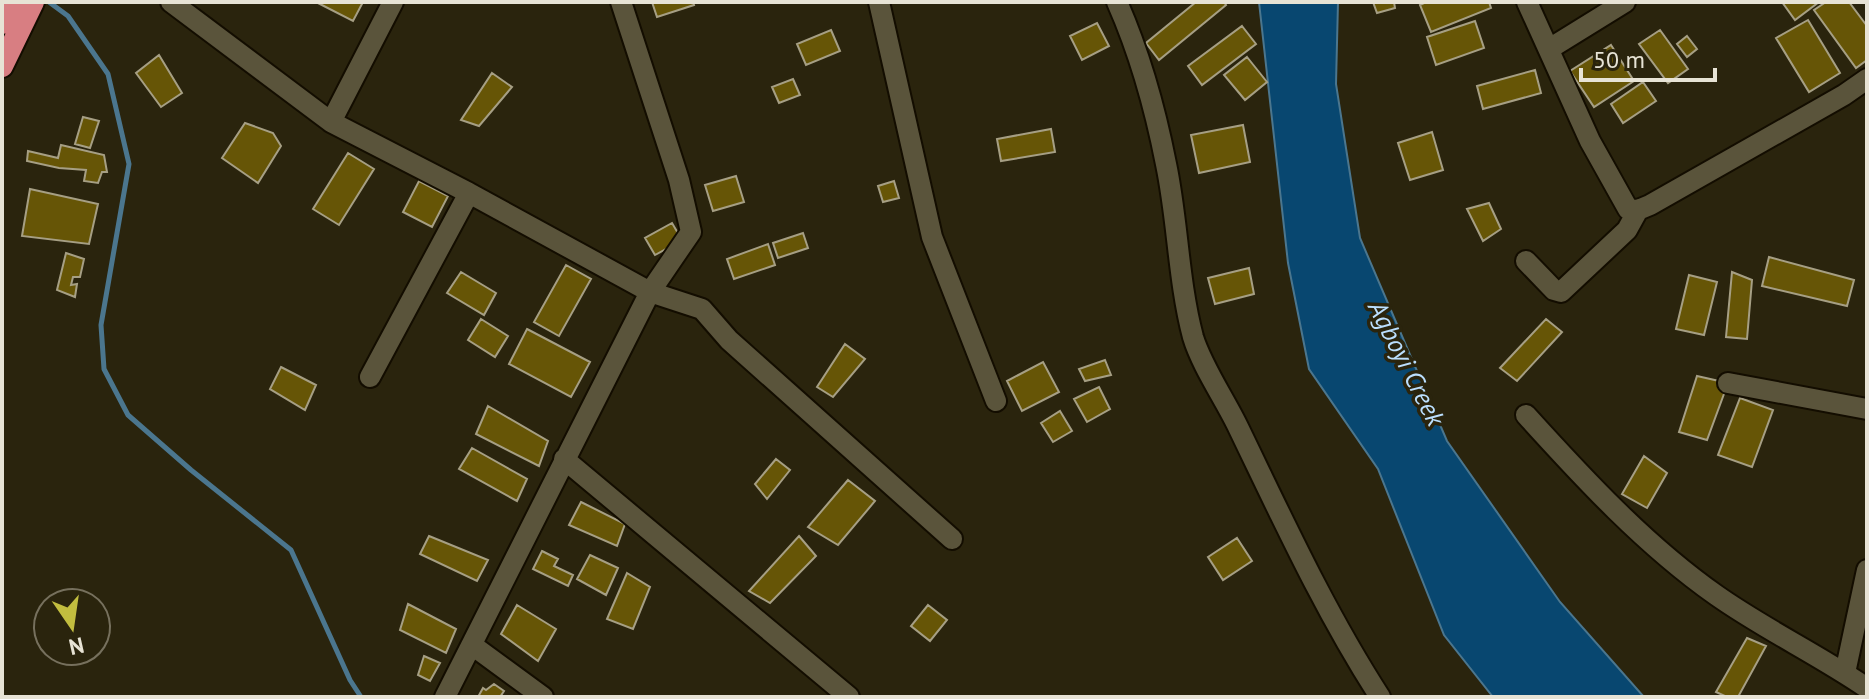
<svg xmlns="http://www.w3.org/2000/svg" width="1869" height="699" font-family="'PT Sans',sans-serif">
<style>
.water{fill:#084770;stroke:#4b768e;stroke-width:2}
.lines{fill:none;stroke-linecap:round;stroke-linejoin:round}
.stream{stroke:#4b768e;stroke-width:5}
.building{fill:#665506;stroke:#a69f84;stroke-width:2}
.minor-casing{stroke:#130d00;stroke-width:24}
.trunk-casing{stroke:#130d00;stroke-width:26}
.minor{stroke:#5a543b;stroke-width:20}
.trunk{stroke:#d87e82;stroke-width:22}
.labels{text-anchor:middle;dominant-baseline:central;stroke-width:7;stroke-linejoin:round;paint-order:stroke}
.water-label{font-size:26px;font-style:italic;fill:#bbdffe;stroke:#2a240d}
</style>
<rect width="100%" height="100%" fill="#2a240d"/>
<!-- water -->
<path class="water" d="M1259,2H1338L1336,84L1360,238L1447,441L1560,602L1644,697H1493L1444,635L1378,469L1309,369L1288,263Z"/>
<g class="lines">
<!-- stream -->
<path class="stream" d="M49,2L68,16L108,74L129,164L101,325L104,369L128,415L191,470L291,550L350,680L361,697"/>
</g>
<!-- building -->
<path class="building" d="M316,2H363L353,21Z
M652,2H693L694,5L657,17Z
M1196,2H1224L1226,5L1159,60L1146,43Z
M1373,2H1394L1395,8L1377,13Z
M1426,2H1489L1491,8L1431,32L1420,5Z
M1782,2H1819L1795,20Z
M1826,2H1849L1867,26V60L1856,68L1814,10Z
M1808,20L1840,73L1809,92L1776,38Z
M1475,21L1484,48L1436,65L1427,37Z
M1097,23L1109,46L1082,60L1070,36Z
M1242,26L1256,44L1202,85L1188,66Z
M831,30L840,51L806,65L797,44Z
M1660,30L1688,69L1668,83L1639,44Z
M1687,36L1697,49L1687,57L1677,44Z
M1611,45L1634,81L1594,107L1570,71Z
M159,55L182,93L161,107L136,73Z
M1247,57L1267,82L1245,100L1224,75Z
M1535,70L1541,93L1483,109L1477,86Z
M492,73L512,87L479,126L461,120Z
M793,79L800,95L779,103L772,87Z
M1643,82L1656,101L1623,123L1611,104Z
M83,117L99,121L90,148L75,144Z
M245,123L273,133L281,146L258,183L222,158Z
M1243,125L1250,162L1199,173L1191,135Z
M1051,129L1055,152L1001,161L997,139Z
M1432,132L1443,170L1410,180L1398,143Z
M61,145L104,155L107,172H102L98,183L84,181L86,170L59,168L27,161L28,151L58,158Z
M348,153L374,169L339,225L313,209Z
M736,176L744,202L713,211L705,185Z
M419,181L448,196L432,227L403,212Z
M894,181L899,198L883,202L878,186Z
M30,189L98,204L89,244L22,236Z
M1489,203L1501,229L1483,241L1467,209Z
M672,223L682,240L655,255L645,238Z
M803,233L808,248L778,258L773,243Z
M768,244L775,265L734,279L727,259Z
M66,253L84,259L80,277H73L71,285L77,284L75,297L57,290Z
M1769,257L1854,280L1847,306L1762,286Z
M566,265L591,279L559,336L534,322Z
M1249,268L1254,294L1215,304L1208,278Z
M461,272L496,293L484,315L447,293Z
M1732,272L1752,280L1747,339L1726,337Z
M1689,275L1717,282L1704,335L1676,329Z
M481,319L508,336L495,357L468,340Z
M1546,319L1562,332L1517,381L1500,368Z
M527,329L590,362L571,397L509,364Z
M845,344L865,359L833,397L817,387Z
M1105,360L1111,375L1085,381L1079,369Z
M1043,362L1059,392L1022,411L1007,381Z
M281,367L316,385L305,410L270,389Z
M1697,376L1728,383L1707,440L1679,432Z
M1099,387L1110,409L1087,422L1074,399Z
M1740,398L1773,410L1752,467L1718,455Z
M488,406L548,441L539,466L476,434Z
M1060,411L1072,431L1053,442L1041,423Z
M472,448L527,479L517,501L459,469Z
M1644,456L1667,473L1647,508L1622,494Z
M776,459L790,470L767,499L755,484Z
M848,480L875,501L838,545L808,527Z
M581,502L625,524L617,546L569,525Z
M429,536L488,560L477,581L420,554Z
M799,536L816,556L770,603L749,591Z
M1237,538L1252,561L1223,580L1208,557Z
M542,551L558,559L554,566L573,575L568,586L533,569Z
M590,555L618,568L606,595L577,579Z
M627,573L650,587L633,629L607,619Z
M408,604L456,629L446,653L400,630Z
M517,605L556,629L538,661L501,634Z
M928,605L947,620L930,641L911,626Z
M1747,638L1766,646L1738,697H1727L1716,692Z
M424,656L440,663L430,681L418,675Z
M494,684L504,691L500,697H478L483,688L486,690Z"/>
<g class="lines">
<defs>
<path id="minor" d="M171,2L331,122L469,193L650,292L702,309L729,340L952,539
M879,2L932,237L996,401
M1117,2C1140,54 1155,108 1166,164C1178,221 1178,280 1193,337C1202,367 1226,401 1239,429C1283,520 1325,612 1380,697
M1527,2L1590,141L1628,209L1638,210L1650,205L1844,95L1867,79
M1549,49L1625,2
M331,122L393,2
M1526,261L1554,290L1561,292L1627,230L1638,210
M370,377L469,193
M1728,383L1867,409
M1526,415C1584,479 1645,545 1716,595C1764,629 1819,655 1867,688
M564,459L849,697
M472,645L543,697
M1845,673L1867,570
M445,697L650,292L691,232L679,180L621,2"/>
<path id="trunk" d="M2,23L12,2
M2,66L33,2"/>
</defs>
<!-- minor casing -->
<use href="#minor" class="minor-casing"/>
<!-- trunk casing -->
<use href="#trunk" class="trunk-casing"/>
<!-- minor -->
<use href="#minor" class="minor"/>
<!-- trunk -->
<use href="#trunk" class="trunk"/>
</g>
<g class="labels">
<!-- water labels -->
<g class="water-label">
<text transform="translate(1407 363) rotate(63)">Agboyi Creek</text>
</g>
</g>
<!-- border -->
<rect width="1869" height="699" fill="none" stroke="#e7e3d5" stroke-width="8"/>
<!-- north arrow -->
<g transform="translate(72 627) rotate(167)"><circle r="38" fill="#2a240d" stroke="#76705d" stroke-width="2"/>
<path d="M0-6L14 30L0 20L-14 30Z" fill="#c2bd3f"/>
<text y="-12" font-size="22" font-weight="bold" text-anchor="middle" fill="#e7e3d5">N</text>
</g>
<!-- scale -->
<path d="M1581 68v12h134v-12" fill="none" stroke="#e7e3d5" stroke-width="4"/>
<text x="1593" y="68" font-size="24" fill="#e7e3d5" stroke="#2a240d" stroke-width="6" paint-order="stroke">50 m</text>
</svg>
